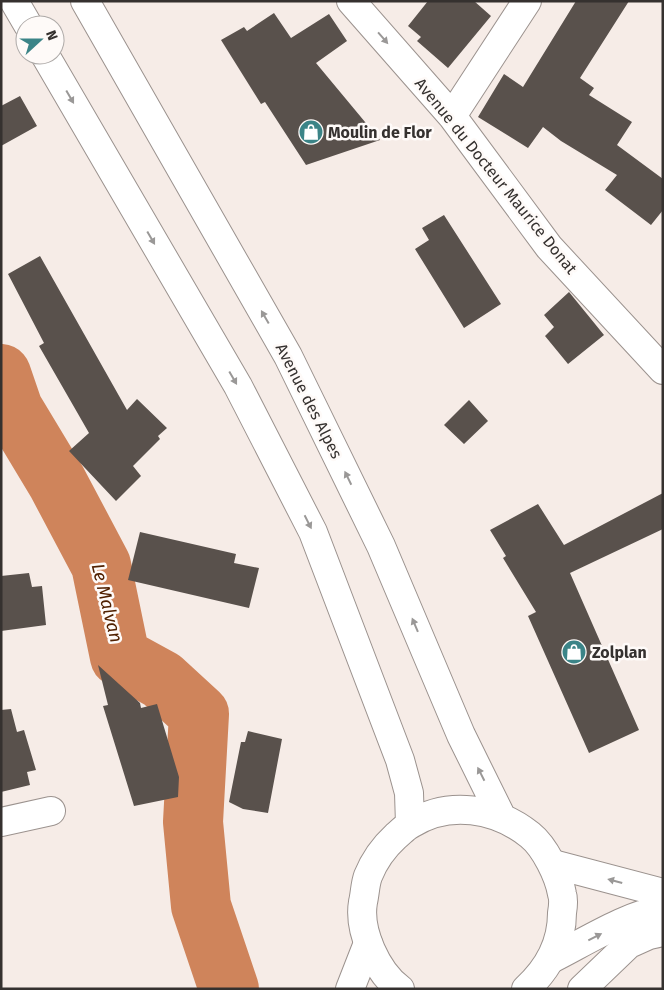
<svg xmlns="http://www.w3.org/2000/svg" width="664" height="990" font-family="'Fira Sans',sans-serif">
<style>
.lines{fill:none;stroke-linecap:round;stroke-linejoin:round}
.river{stroke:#cf845b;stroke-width:60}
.building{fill:#59514c}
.minor-casing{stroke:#9b928e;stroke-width:30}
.tertiary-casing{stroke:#9b928e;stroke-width:30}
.secondary-casing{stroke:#9b928e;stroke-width:30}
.primary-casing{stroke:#9b928e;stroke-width:30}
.minor{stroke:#fff;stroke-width:28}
.tertiary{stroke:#fff;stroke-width:28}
.secondary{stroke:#fff;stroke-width:28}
.primary{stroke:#fff;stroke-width:28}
.oneway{fill:#9a9897}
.labels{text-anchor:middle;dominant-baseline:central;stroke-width:5;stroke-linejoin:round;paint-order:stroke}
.poi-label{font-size:16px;font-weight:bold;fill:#35312f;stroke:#fefaf8;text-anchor:start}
.street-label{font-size:16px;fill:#35312f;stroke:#fefaf8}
.water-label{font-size:18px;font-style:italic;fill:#502000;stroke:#fefaf8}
</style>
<rect width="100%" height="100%" fill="#f6ece7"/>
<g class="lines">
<!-- river -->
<path class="river" d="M1,374L13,409L57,482L101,565L120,657L162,680L199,714L193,822L201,906L229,989"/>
</g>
<!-- building -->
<path class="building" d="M428,1H474L491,16L448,68L417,41L421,37L408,26Z
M576,1H629L580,78L594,88L589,95L632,122L617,145L663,179V210L651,225L605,190L617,175L561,141L543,127L528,148L478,117L504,74L523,87Z
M274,13L291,38L329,14L347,41L316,63L380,140L306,165L265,102L261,104L221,40L244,27L247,31Z
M20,96L37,126L1,146V106Z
M444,215L501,304L464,328L415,249L429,240L422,228Z
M40,256L127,410L137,399L167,428L158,436L160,439L133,466L141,476L116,501L69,451L89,433L39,346L44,343L8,274Z
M569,292L604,335L568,364L545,336L554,327L544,315Z
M469,400L488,421L464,444L444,425Z
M663,493V529L570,573L639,730L589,753L528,616L536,612L503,558L506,556L490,530L538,504L564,545Z
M140,532L236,554L234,563L259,568L249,608L128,580Z
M29,573L32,587L42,586L46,625L1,631V576Z
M98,665L140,703L141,708L157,704L179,777L178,797L134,806L103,706L108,705Z
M11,709L17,732L24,730L36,770L27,772L30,785L1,792V710Z
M248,731L282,739L268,813L243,809L229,802L241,742H245Z"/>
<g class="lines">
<defs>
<path id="minor" d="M351,1L452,116L549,247L663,370
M452,116L527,1
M1,822L51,811
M582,989L629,944L649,935L663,932"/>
<path id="tertiary" d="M553,864L663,893
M551,959C583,943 629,914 663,909"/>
<path id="secondary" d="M350,989L368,943"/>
<path id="primary" d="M14,1L28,25
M85,1L288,356L381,546L461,735L502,818
M45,55L238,386L313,532L400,760L409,793L410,824
M400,989C377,972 358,931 363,902C365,894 365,884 368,876C374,861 384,847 396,836C401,832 405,827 411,824C449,800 496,808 530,835C545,847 559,876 562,894C564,900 563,907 562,913C562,943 548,969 526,989"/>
</defs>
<!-- minor casing -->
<use href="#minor" class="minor-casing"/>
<!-- tertiary casing -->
<use href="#tertiary" class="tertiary-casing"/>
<!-- secondary casing -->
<use href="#secondary" class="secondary-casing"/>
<!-- primary casing -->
<use href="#primary" class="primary-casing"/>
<!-- minor -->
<use href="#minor" class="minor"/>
<!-- tertiary -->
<use href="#tertiary" class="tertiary"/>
<!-- secondary -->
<use href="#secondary" class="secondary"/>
<!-- primary -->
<use href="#primary" class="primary"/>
</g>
<!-- one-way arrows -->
<defs><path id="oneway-solid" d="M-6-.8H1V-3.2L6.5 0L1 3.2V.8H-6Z" transform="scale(1.25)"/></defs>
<g class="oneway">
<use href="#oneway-solid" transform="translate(383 38) rotate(49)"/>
<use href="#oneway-solid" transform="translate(70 97) rotate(60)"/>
<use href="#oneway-solid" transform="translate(151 238) rotate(60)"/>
<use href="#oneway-solid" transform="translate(265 317) rotate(-120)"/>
<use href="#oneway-solid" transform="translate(233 378) rotate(60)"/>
<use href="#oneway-solid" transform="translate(348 478) rotate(-116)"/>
<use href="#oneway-solid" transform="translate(308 522) rotate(63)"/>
<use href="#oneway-solid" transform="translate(415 625) rotate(-113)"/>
<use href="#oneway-solid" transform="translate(481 774) rotate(-117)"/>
<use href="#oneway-solid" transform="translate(615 881) rotate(-165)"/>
<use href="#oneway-solid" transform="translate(595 937) rotate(-27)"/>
</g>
<!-- icons -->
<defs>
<symbol id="shop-disc" viewBox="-11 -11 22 22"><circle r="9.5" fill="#3b8487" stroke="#fefaf8"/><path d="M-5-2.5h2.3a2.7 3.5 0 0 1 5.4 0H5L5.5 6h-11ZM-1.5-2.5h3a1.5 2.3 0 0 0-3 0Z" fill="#fff"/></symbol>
</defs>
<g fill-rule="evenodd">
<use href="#shop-disc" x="297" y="118" width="28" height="28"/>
<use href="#shop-disc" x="560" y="638" width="28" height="28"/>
</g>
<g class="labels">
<!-- poi labels -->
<g class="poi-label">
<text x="328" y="132">Moulin de Flor</text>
<text x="592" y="652">Zolplan</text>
</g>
<!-- street labels -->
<g class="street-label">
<text transform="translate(496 176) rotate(51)">Avenue du Docteur Maurice Donat</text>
<text transform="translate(309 401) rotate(63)">Avenue des Alpes</text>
</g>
<!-- water labels -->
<g class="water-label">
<text transform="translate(107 603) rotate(76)">Le Malvan</text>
</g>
</g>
<!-- border -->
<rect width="664" height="990" fill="none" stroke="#35312f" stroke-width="5"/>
<!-- north arrow -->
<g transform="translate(40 40) rotate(69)"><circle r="24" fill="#fefaf8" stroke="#aeaaa8"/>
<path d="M0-4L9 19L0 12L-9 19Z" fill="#3b8487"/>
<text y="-8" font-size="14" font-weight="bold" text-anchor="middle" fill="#35312f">N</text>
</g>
</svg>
